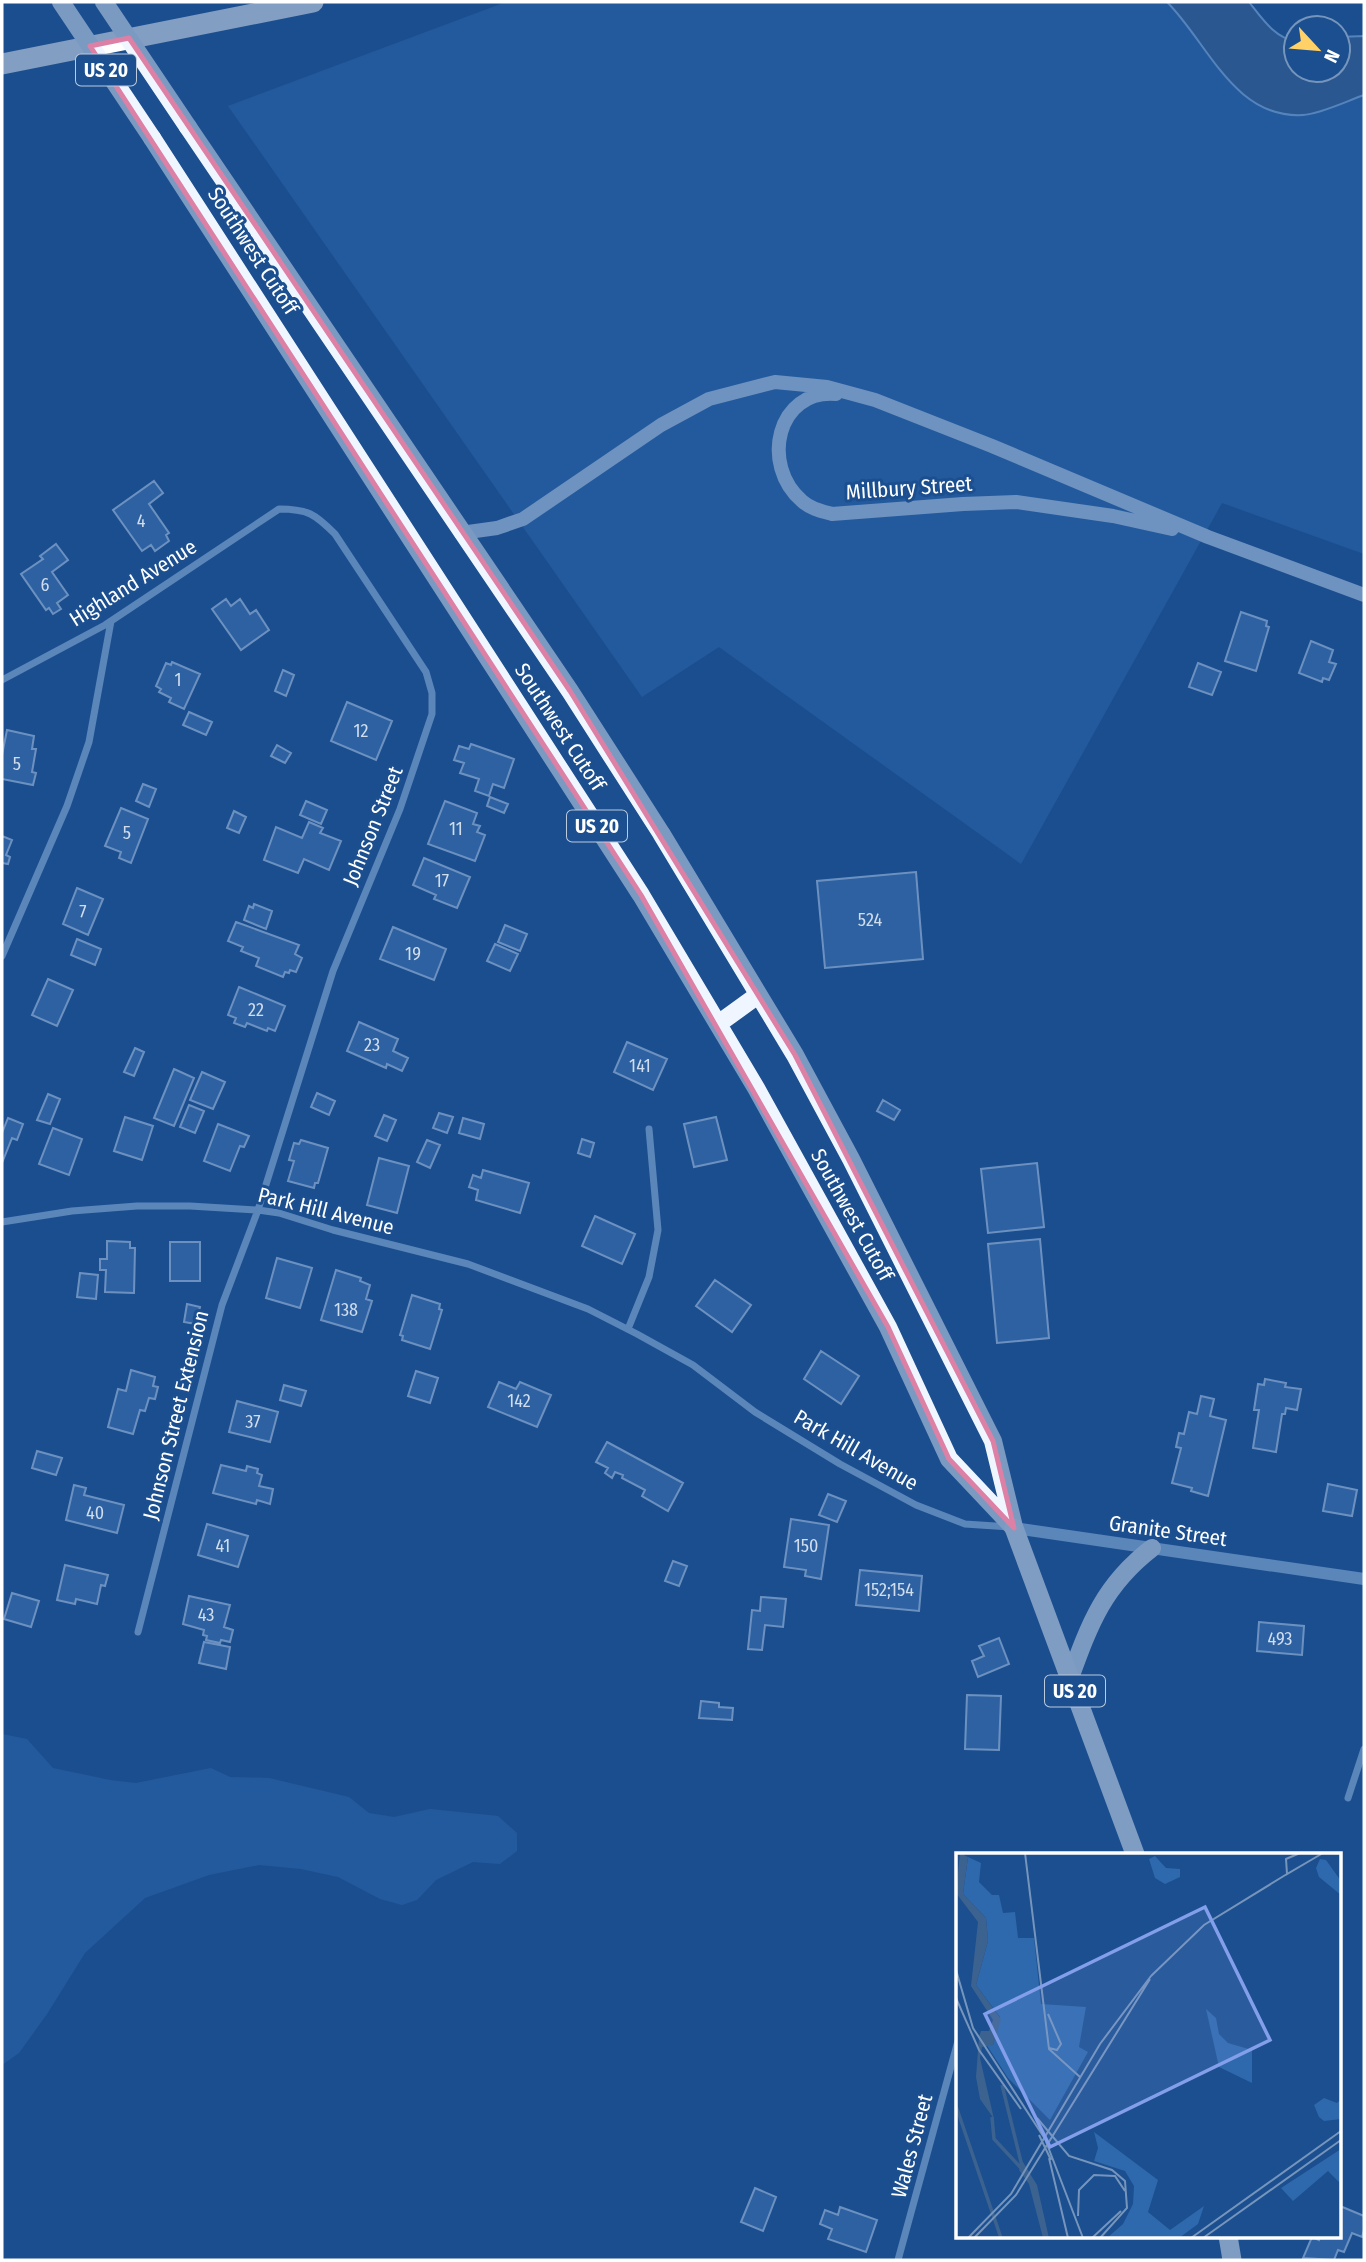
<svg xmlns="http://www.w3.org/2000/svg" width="1366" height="2262" font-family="'Fira Sans Condensed',sans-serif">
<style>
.green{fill:#2e69ad}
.water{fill:#3c6290;stroke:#9cc4f0;stroke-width:2}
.building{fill:#4478b7;stroke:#cfe3fa;stroke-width:2}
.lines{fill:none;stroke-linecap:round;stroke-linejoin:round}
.minor{stroke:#a9c9ee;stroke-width:7}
.tertiary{stroke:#a9c9ee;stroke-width:12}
.secondary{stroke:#d6e6fa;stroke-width:14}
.primary{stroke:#f0f6ff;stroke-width:18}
.trunk{stroke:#f8faff;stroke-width:19}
.motorway{stroke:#fff;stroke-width:21}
.primary-bridge{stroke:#f0f6ff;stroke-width:18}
.marked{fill:none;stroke:#dd80a5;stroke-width:5;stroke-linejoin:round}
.labels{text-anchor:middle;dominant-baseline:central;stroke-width:6;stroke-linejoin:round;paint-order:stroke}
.number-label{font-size:18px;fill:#d0dded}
.shield{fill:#1b4f8f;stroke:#bbcadd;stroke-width:2}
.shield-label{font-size:19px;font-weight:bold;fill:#fff}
.street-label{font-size:21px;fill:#fff;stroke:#1b4f8f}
.inset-river{fill:none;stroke:#3c6290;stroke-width:3.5}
.inset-road{fill:none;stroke:#7695bc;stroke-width:2}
.view{fill:#839eea;fill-opacity:0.15;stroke:#839eea;stroke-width:3.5}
.inset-edge{fill:none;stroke:#fff;stroke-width:3.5}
</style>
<rect width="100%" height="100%" fill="#1b4f8f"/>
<!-- green -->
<path class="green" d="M506,2H1167L1186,21L1237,90L1252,102L1264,107L1305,115L1364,95V554L1222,503L1021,864L719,647L642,697L228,106Z
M2,1734L27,1739L53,1768L110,1780L136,1783L211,1768L230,1777L269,1778L349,1797L369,1813L394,1817L430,1809L498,1816L517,1833V1851L500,1864L473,1862L436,1880L417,1900L402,1905L380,1899L338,1877L301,1869L259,1865L209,1875L145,1898L85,1953L47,2014L19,2053L2,2065Z"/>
<!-- water -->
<path class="water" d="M1167,2H1249C1261,17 1275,39 1296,41V70H1338V37L1364,36V95C1347,101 1320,114 1303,115C1234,119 1208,43 1167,2Z"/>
<!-- building -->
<path class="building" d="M154,481L163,493L149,504L169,533L166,535L169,541L155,551L151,545L142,551L113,510Z
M56,544L68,560L52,572L68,595L57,603L61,609L53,614L49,608L46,610L21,574L43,559L40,556Z
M226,599L231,606L240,599L250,614L256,610L269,630L241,650L212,609Z
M1241,612L1267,621L1266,626L1269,627L1256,671L1225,661Z
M1311,641L1333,650L1329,662L1336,664L1329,680L1323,678L1322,682L1299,673Z
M172,662L200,674L184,709L169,702L171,698L159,692L161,689L156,686L166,663L171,665Z
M1198,663L1221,672L1212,695L1189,687Z
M283,670L294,675L286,696L275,691Z
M347,702L392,721L376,760L331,741Z
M189,712L212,722L206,735L183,725Z
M7,730L34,736L32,749H36L32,772L36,773L33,785L2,779V755Z
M471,744L514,759L504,788L493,784L489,796L475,791L479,779L460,773L464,763L454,760L459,746L469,749Z
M277,745L291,753L285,763L271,756Z
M143,784L156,789L149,807L136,801Z
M490,797L508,804L504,813L487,806Z
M306,801L327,810L321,824L300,815Z
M445,801L477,813L473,824L480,826L477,832L485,835L475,861L428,844Z
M121,808L148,819L131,863L119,858L121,852L105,846Z
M234,811L246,817L239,833L227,828Z
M309,822L323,828L320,833L341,841L329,870L304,859L298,873L264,860L276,827L302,838Z
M2,836L12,840L6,855L10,857L8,864L2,863Z
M424,858L470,877L457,908L434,899L436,895L413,885Z
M916,872L923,959L825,968L817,881Z
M77,888L103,899L88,935L63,924Z
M254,904L272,911L266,929L244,920L249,906L253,908Z
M236,922L299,945L295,954L302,958L296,972L290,970L289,973L285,972L283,977L256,966L259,958L241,951L243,947L228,941Z
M505,925L527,934L520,951L498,942Z
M393,927L446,949L434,980L380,959Z
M77,939L101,949L95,965L71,955Z
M495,944L518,954L510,971L487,961Z
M48,979L73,990L57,1026L32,1015Z
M239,987L285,1006L275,1031L268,1028L267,1031L247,1023L245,1027L234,1023L236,1018L228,1015Z
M359,1022L398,1039L393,1051L408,1058L402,1071L387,1064L386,1068L347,1051Z
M627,1042L667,1059L653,1090L614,1072Z
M135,1048L144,1052L134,1076L124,1072Z
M174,1069L194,1078L174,1126L154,1118Z
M202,1072L225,1082L213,1109L190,1100Z
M317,1093L335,1101L329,1115L311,1107Z
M48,1094L60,1099L50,1124L37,1120Z
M883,1100L900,1110L894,1120L877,1111Z
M189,1105L204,1111L195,1133L180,1127Z
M439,1113L453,1117L447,1133L433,1128Z
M384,1115L396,1120L387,1141L375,1136Z
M125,1117L153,1126L142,1160L114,1151Z
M716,1117L727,1160L694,1167L684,1124Z
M8,1118L23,1124L17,1140L12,1138L2,1163V1133Z
M463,1118L484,1124L480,1139L459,1133Z
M218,1124L249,1136L244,1147L240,1146L230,1171L204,1161Z
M53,1128L82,1139L69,1175L39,1164Z
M582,1139L594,1143L590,1157L578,1153Z
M301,1140L328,1148L318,1183H315L314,1188L288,1181L294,1161L289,1160L294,1143L299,1144Z
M427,1140L440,1145L430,1168L417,1162Z
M379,1158L409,1166L397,1213L367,1205Z
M1037,1163L1044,1227L988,1233L981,1169Z
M483,1170L529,1183L520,1213L476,1200L478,1190L469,1187L473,1175L481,1178Z
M595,1216L635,1234L622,1264L582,1246Z
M1040,1239L1049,1338L997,1343L988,1244Z
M107,1241L130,1242V1248H135L134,1293L105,1292L106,1270H100V1259H107Z
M170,1242H200V1281H170Z
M277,1258L312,1268L300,1308L266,1298Z
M336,1270L361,1278L360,1281L370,1285L366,1299L372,1301L362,1332L321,1320Z
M80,1273L98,1275L96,1299L77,1297Z
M715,1280L751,1305L732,1332L696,1306Z
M412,1295L440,1304L439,1309L442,1310L430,1349L402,1340L403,1336L400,1335Z
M187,1304L200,1307L196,1324L184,1322Z
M821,1351L859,1376L841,1404L804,1379Z
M131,1370L155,1377L153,1386L158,1387L155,1399L149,1398L145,1411L140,1410L133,1434L108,1427L118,1389L126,1391Z
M416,1371L438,1378L430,1403L408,1396Z
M1265,1379L1286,1383L1285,1387L1301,1389L1297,1410L1286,1408L1285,1414H1282L1276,1452L1253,1448L1259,1410H1254L1258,1384L1264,1385Z
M499,1382L516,1389L520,1382L551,1395L537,1427L488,1407Z
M284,1385L306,1391L301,1406L280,1400Z
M1201,1396L1214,1399L1210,1416L1226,1420L1208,1496L1191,1491L1192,1488L1172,1483L1181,1448L1176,1447L1179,1433L1184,1434L1189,1412L1197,1414Z
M237,1401L278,1412L270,1442L229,1432Z
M607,1442L683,1483L668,1511L642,1496L645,1490L622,1478L623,1475L615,1472L612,1478L605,1473L608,1468L596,1462Z
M37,1451L62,1458L56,1475L32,1468Z
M221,1465L246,1471L247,1466L258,1469L257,1473L262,1475L259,1486L273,1489L270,1504L257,1500L256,1504L213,1493Z
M1328,1484L1357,1490L1352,1516L1323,1511Z
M74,1485L86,1488L84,1495L124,1505L117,1533L66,1520Z
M828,1494L846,1501L837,1522L819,1515Z
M791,1519L829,1525L821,1579L805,1576L806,1570L784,1567Z
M207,1524L248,1536L238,1567L198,1555Z
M673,1561L687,1566L679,1586L665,1581Z
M65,1565L108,1575L105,1586L101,1585L97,1604L76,1599L75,1604L57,1600Z
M860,1570L922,1576L919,1611L856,1605Z
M12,1593L39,1601L31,1627L4,1619Z
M189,1596L230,1605L224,1627L233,1630L230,1642L221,1640L220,1643L206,1640L207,1636L203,1635L204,1630L183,1624Z
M761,1597L786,1599L783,1627L765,1625L762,1650L748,1649L752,1610L760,1611Z
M1259,1622L1304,1626L1302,1655L1257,1651Z
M999,1638L1009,1664L978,1677L972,1661L984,1656L979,1646Z
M204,1642L230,1647L226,1669L199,1663Z
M967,1695L1001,1696L999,1750L965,1749Z
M701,1701L719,1703V1707L733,1708L732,1720L699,1718Z
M755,2188L776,2197L763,2231L741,2222Z
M1340,2206L1364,2216V2230L1362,2237L1352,2233L1344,2252L1338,2250L1334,2260L1303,2258L1312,2237L1319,2240L1320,2236H1340Z
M840,2207L877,2220L866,2252L828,2239L832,2229L820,2224L825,2210L838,2215Z"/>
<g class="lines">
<!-- minor -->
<path class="minor" d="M2,680L105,625L279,509C308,509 315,514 335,534L426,672L432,693V714L400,809L333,971L258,1210L222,1305L138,1632
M2,956L67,806L89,742L111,621
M2,1222L72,1211L137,1206H190L258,1210L279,1213L333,1230L468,1264L588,1309L637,1334L693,1365L755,1412L840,1464L916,1505L965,1524L1010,1527
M628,1329L649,1277L658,1230L649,1129
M1348,1798L1364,1749
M898,2260L958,2041"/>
<!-- tertiary -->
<path class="tertiary" d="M1014,1528L1364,1579"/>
<!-- secondary -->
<path class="secondary" d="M836,394C777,389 760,465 802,501C811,509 821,511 832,514L963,504L1016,502L1113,516L1172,529
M461,533L497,528L523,519L661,425L709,399L775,382L827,387L875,400L992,446L1208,537L1364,595"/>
<!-- primary -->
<path class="primary" d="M188,127L570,691L661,833L795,1055L851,1159L993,1441L1014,1527
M152,138L641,895L756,1088L888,1327L949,1459L1014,1528
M718,1024L758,995
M1070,1678C1090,1623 1104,1585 1152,1548"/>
<!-- trunk -->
<path class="trunk" d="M1014,1528L1135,1854
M1228,2236L1232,2260"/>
<!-- motorway -->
<path class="motorway" d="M2,64L313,2"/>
<!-- primary-bridge -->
<path class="primary-bridge" d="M61,2L152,138
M104,2L188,127"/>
</g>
<!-- marked area -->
<path d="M0 0H1366V2262H0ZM129,38L570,691L795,1055L993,1441L1014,1528L949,1459L888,1327L641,895L90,46Z" fill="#1b4f8f" fill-opacity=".55" fill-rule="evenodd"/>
<path class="marked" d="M129,38L570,691L795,1055L993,1441L1014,1528L949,1459L888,1327L641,895L90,46Z"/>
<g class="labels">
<!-- number labels -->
<g class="number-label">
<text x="141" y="521">4</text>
<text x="45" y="585">6</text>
<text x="178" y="680">1</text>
<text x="361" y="731">12</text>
<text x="17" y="764">5</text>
<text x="456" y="829">11</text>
<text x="127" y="833">5</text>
<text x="442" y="881">17</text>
<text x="83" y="912">7</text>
<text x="870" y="920">524</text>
<text x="413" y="954">19</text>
<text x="256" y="1010">22</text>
<text x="372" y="1045">23</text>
<text x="640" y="1066">141</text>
<text x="346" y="1310">138</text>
<text x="519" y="1401">142</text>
<text x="253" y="1422">37</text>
<text x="95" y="1513">40</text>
<text x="223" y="1546">41</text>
<text x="806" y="1546">150</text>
<text x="889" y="1590">152;154</text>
<text x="206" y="1615">43</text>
<text x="1280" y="1639">493</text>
</g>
<!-- shield labels -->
<g class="shield">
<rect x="76" y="54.5" width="60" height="31" rx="5"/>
<rect x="567" y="810.5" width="60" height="31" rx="5"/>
<rect x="1045" y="1675.5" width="60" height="31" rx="5"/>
</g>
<g class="shield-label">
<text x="106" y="70">US 20</text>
<text x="597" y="826">US 20</text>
<text x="1075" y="1691">US 20</text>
</g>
<!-- street labels -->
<g class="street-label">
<text transform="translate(253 251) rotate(57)">Southwest Cutoff</text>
<text transform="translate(909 488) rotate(-4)">Millbury Street</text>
<text transform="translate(133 583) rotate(-32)">Highland Avenue</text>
<text transform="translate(560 727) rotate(57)">Southwest Cutoff</text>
<text transform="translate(373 826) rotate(-68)">Johnson Street</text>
<text transform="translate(326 1211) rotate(14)">Park Hill Avenue</text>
<text transform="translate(852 1215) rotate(61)">Southwest Cutoff</text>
<text transform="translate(176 1415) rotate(-76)">Johnson Street Extension</text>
<text transform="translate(856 1450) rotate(30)">Park Hill Avenue</text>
<text transform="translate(1168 1531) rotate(8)">Granite Street</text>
<text transform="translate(912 2146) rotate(-75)">Wales Street</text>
</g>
</g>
<!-- overview -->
<g transform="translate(956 1853)">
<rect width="385" height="385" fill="#1b4f8f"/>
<path d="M199,3L210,15L224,16V24L209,31L199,25L193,6ZM12,4L25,10L23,29L36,42H43L47,60L59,59L62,85H78L85,151L130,154L123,194L132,199L94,267L52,225L30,191L37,192L44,164L20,132L32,88L30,65L7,41ZM364,6L370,7L385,28V42L363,24L360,15ZM250,156L260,165L263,181L272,190L296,197V230L263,214ZM368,245L381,250L385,246V266L368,268L363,264L358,252ZM138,279L202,327L192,359L214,377L248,353L242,371L223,385H151L167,371L177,351L178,333L169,318L138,308L142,295ZM385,296V331L372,318L337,348L325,335Z" fill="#2e69ad"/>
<path d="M4,0L12,4L7,41L30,65L32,88L20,132L45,166L37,192L26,194L24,205L38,266L24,246L20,224L23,184L25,178H33L37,167L15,133L22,69L0,40ZM67,309L81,332L93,385H87L73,331L63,317Z" fill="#3c6290"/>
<path class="inset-river" d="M46,232L66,313M0,253L45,385M36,264L38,286L66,316"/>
<path class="inset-road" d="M69,0L93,196L124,224M344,0L330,6L331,21L367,0M0,117L17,175L89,286L127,385M195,123L248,72L331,21M0,145L23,197L65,256M92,161L105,191L101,197L93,195M81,265L113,303L156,317L169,328L171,355L144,385M83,282L95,307M93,305L112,385M122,363L123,337L138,322L159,323L169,338M12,385L55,341L144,191L195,123M18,385L60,342L194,126M136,385L165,358M235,385L385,278M247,385L385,287"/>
<path class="view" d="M249,54L314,187L94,294L29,161Z"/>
<rect width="385" height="385" class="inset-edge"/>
</g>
<!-- border -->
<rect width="1366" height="2262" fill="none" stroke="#ffffff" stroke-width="7"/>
<!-- north arrow -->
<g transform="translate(1317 49) rotate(116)"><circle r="33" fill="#1b4f8f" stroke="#7695bc" stroke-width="2"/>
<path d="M0-5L12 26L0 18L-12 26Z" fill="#ffd166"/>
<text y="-10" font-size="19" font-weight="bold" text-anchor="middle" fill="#ffffff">N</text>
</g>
</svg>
